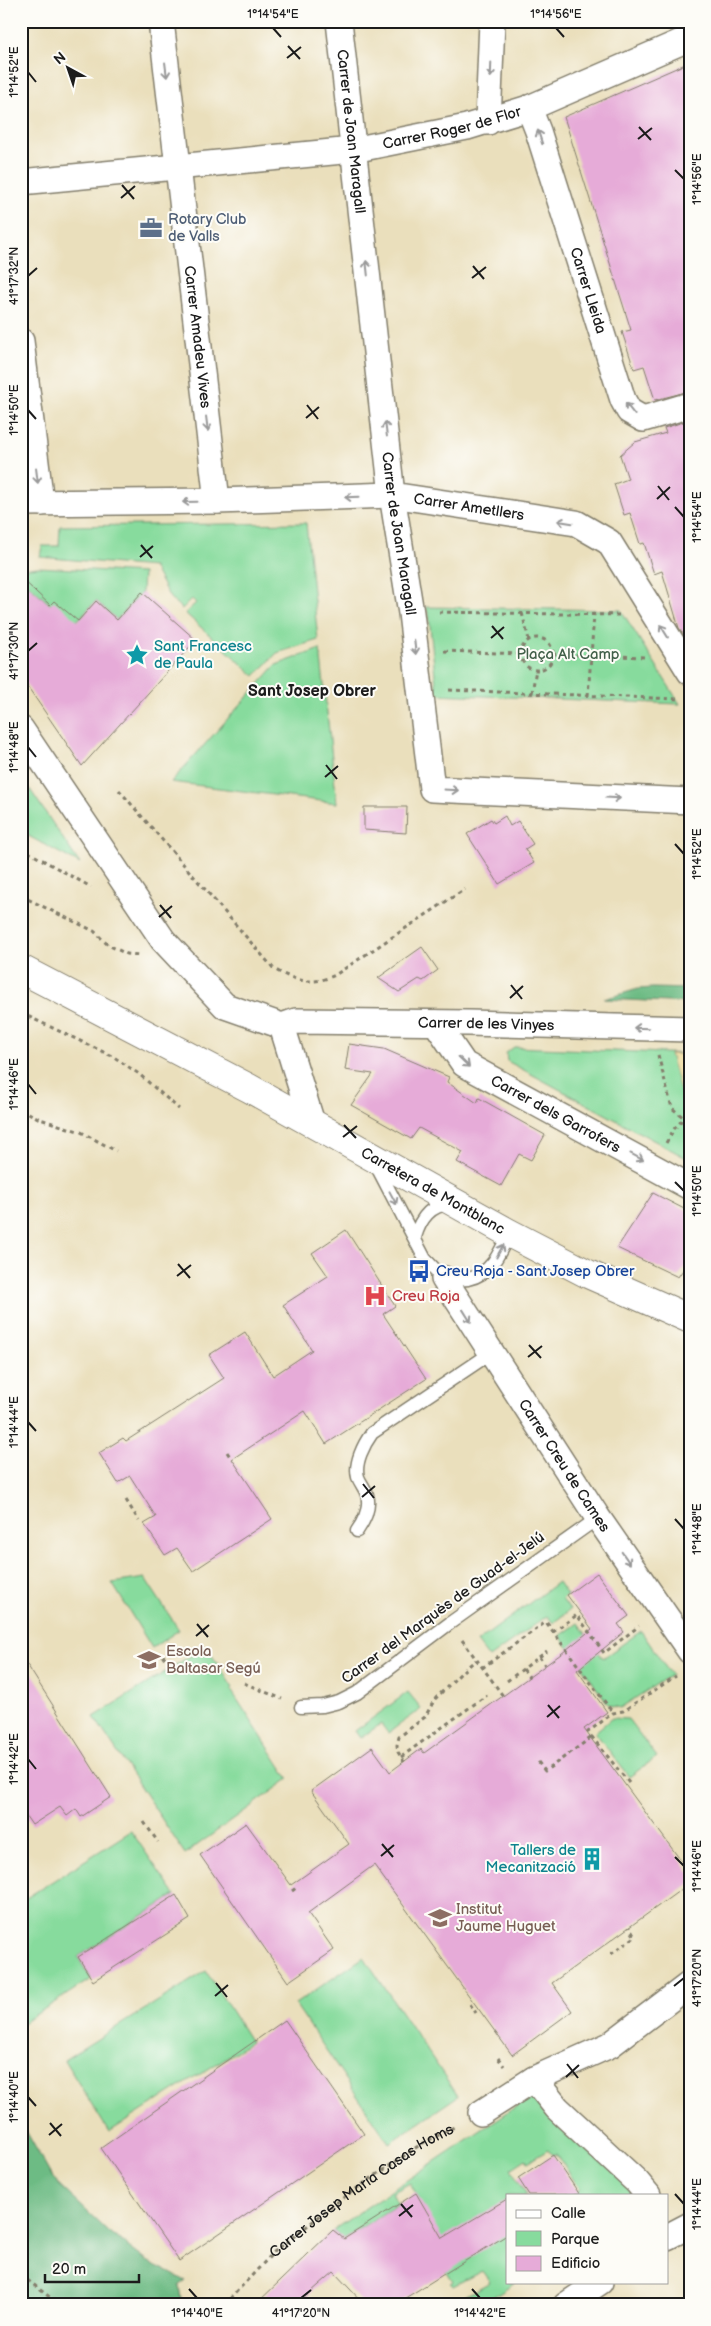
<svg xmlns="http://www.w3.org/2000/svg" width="711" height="2326" font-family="'Balsamiq Sans',sans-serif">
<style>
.green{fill:#87db9d;stroke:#527c5c}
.forest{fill:#6dbb84;stroke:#446c50}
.sand{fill:#eeda9e;stroke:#857b5d}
.building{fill:#e6abd8}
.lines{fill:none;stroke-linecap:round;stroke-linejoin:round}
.service-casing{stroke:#837e6c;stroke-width:15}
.minor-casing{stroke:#837e6c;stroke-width:28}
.secondary-casing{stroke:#837e6c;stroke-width:30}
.path{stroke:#837e6c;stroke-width:3;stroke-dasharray:4 4;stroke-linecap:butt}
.service{stroke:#fff;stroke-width:12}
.minor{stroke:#fff;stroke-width:25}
.secondary{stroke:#fff;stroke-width:28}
.path-bridge{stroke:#837e6c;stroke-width:3;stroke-dasharray:4 4;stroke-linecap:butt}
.oneway{stroke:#999}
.ticks{fill:none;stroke:#1c1c1c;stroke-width:2}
.labels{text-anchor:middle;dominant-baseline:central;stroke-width:4;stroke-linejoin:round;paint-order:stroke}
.street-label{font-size:15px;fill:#1c1c1c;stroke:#fdfcf7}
.service-label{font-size:15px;fill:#4e5e75;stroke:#fdfcf7;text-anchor:start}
.culture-label{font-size:15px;fill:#0d838f;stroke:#fdfcf7;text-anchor:start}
.park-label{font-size:15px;fill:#415f49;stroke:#fdfcf7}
.transit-label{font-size:15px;fill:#164399;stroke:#fdfcf7;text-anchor:start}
.health-label{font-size:15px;fill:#be3a42;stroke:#fdfcf7;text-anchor:start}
.education-label{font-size:15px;fill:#785e54;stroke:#fdfcf7;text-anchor:start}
.neighbourhood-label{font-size:16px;font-weight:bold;fill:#1c1c1c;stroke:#fdfcf7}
.neatline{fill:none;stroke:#1c1c1c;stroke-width:2}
.ticks-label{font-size:12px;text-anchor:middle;fill:#1c1c1c}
</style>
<rect width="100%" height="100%" fill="#fdfcf7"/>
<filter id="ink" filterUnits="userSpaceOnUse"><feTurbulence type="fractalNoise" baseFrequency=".02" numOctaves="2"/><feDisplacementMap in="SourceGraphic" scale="10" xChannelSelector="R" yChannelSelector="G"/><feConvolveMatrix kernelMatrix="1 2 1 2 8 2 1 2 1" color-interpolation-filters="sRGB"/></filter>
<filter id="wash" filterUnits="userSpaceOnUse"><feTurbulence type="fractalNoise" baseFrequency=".0096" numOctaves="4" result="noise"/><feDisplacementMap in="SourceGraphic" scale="20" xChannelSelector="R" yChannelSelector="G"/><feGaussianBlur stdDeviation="1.12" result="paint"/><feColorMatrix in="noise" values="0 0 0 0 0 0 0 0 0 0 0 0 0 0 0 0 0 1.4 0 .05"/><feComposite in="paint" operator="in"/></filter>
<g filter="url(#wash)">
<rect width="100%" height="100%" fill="#eadfbc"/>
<!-- green -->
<path class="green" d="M306,523L318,640L277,653L255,676L185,613L196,603L192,599L182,609L170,598L153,567L40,557L42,546H59L60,526Z
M38,567L143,573L142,592L117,620L96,601L73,625L21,578V569Z
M426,607L621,610L680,704L435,694L436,685L429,616Z
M320,649L337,803L171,782L276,665Z
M21,776L80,864L21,832Z
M514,1047L690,1054V1160L507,1061L506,1053Z
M145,1578L179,1630L152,1648L112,1583Z
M558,1582L567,1595L562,1599L570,1610L553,1623L547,1616L489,1658L477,1642Z
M578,1623L603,1658L641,1631L671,1675L620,1708L609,1705L560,1636Z
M206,1646L233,1688L231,1690L289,1779L185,1854L94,1717Z
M408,1692L421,1708L420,1710L388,1733L381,1724L360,1738L355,1731Z
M612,1718L628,1719L657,1757L629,1777L595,1732Z
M131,1831L175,1895L78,1957L91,1979L21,2024V1898L23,1900Z
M364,1957L458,2096L389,2143L295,2004Z
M206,1971L251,2042L109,2132L64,2060Z
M530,2097L632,2187L633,2195H572L580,2189L556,2154L552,2155L548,2150L528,2162L526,2159L511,2169L527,2195H507V2201L394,2267L419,2199L410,2183L392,2193L398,2204L344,2239L333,2230Z
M507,2223V2282H515L481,2305H449L490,2282L482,2271L453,2286L450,2283L453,2282L441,2263Z"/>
<!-- forest -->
<path class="forest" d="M653,988L690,989V1003L604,999L638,989Z
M21,2122L53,2179L109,2232L147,2261L186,2281L179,2286L182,2305H21Z"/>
<!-- sand -->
<path class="sand" d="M670,1054H690V1104L681,1094Z"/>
<g id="blocks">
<!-- building -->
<path class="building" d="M690,62V391L655,400L644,366L634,369L622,332L631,330L564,117Z
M690,420V641H688L679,628L662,571L654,574L644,543L640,544L630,513L624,515L614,484L628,479L620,455L635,442L666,433L664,428Z
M21,578L50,605L54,601L78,621L96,601L117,620L142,592L196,640L82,766L21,677Z
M364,807H407L406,833L364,830Z
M505,816L510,826L518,821L533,844L525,849L534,863L499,884L467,834L491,819L494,823Z
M422,947L438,970L423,981L419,979L399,992L378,978Z
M349,1044L384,1049L449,1077L447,1082L477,1103L479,1098L545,1135L531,1160L519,1154L501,1186L457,1162L463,1152L419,1128L411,1139L351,1105L373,1074L345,1070Z
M653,1193L690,1212V1260L678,1277L617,1248Z
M346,1230L395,1306L383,1314L426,1379L326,1444L305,1411L232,1459L272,1519L193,1571L177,1548L165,1555L144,1524L156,1517L130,1476L118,1483L99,1453L123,1438L126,1441L224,1378L209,1355L245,1332L273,1376L312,1350L283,1305L328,1276L312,1253Z
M597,1573L629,1616L618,1624L624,1632L577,1670L607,1712L584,1729L690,1873V1883L552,1983L572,2011L512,2055L374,1865L308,1913L334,1950L288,1982L200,1855L246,1823L291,1885L349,1844L311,1791L372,1747L390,1772L421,1749L424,1753L561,1654L592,1629L567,1595Z
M21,1655L111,1797L81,1817L76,1809L67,1816L60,1807L32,1825L21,1809Z
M176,1895L190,1919L93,1981L78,1957Z
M285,2020L364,2134L179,2261L101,2148Z
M553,2155L580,2195H529L518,2178Z
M416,2193L442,2238L507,2199V2235L394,2305H365L334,2272L296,2305H255L333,2230L344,2239Z"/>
</g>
</g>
<g filter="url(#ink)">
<use href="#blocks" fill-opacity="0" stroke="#837e6c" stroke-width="1"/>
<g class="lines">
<defs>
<path id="service" d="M376,1165L425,1259L444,1279C451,1279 461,1280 468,1279C491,1274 500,1253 509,1233
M415,1237C420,1220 430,1205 449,1204
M357,1531C364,1521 371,1508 367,1495C365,1488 360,1483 358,1477C354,1463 364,1444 372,1433L491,1353
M301,1707L323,1706L339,1702L357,1693L450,1623L598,1518"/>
<g id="minor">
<path id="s2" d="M161,21L217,501"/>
<path id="s3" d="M339,21L392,495L411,613L432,789L690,801"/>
<path id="s4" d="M529,108L538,131L623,400L629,411L643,419L690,405"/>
<path d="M488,122L492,21"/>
<path id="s5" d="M21,182L353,150L467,127L529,108L690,38"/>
<path d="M21,341L41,503"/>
<path id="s6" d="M21,503L217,501L392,495L576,523L609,542L690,672"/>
<path d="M21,729L163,940L225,1006L282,1026"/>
<path id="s7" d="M436,1023L464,1064L690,1187"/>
<path id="s8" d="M282,1026L296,1021L468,1023L690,1029"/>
<path d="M282,1026L312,1123"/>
<path id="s9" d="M444,1279L598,1518L690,1651"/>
<path d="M534,2079L557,2108L637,2182L648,2195"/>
<path d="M481,2113L534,2079L610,2045L690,1984"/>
<path d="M667,2237L690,2225"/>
<path d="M566,2305L600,2282"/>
</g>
<g id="secondary">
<path id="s10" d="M21,969L249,1088L509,1233L588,1274L690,1319"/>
</g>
</defs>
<!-- service casing -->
<use href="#service" class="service-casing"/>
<!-- minor casing -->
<use href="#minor" class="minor-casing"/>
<!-- secondary casing -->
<use href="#secondary" class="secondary-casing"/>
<!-- path -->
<g class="path">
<path d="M21,215H23"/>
<path d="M439,612L620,615"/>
<path d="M522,613L529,640"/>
<circle cx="537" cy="654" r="16"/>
<path d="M444,651L521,654"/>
<path d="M552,654L646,657"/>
<path d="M449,690L678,699"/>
<path d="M532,693L536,669"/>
<path d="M588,696L594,615"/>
<path d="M119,790L274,969C294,981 313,986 335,975L465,889"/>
<path d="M21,848L91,887"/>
<path d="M21,896L94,931L108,945L127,954L139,955"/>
<path d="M21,1013L114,1057L139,1074L179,1109"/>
<path d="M658,1055L672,1108L690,1123"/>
<path d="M21,1109L40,1119L81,1132L116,1151"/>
<path d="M666,1143L674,1129L684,1118"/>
<path d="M227,1452L231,1458"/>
<path d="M126,1500L139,1521"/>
<path d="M553,1632L577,1615L604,1653L639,1626"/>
<path d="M462,1640L491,1679"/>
<path d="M539,1657L545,1665"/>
<path d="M162,1658L180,1646"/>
<path d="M482,1668L546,1622L613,1713"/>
<path d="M523,1669L529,1677"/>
<path d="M507,1681L547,1651"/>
<path d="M244,1683L282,1699"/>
<path d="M401,1757L487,1695"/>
<path d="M404,1762L398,1752L397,1745L399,1737L425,1717L435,1699L464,1670L476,1660"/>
<path d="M538,1762L545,1771L592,1737"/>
<path d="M629,1783L588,1732L613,1713L623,1711L676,1676"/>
<path d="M144,1822L158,1842"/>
<path d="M292,1891L296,1888"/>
<path d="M611,1954L635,1937L629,1927"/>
<path d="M470,2004L476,2013"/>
<path d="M498,2058L504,2066"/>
<path d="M21,2275L60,2305"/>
<path id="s1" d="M224,2305L274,2252L340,2200L421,2144L456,2126"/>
</g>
<!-- service -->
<use href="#service" class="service"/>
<!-- minor -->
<use href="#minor" class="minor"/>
<!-- secondary -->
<use href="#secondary" class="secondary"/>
<!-- path-bridge -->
<path class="path-bridge" d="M491,1679L503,1696"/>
</g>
<!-- one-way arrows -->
<defs><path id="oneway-shaft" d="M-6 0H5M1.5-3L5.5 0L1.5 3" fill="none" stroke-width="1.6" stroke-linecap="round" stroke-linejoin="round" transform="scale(1.25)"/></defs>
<g class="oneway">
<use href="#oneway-shaft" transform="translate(166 70) rotate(83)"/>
<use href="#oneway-shaft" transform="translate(491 70) rotate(92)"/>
<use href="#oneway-shaft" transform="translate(540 137) rotate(-108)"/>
<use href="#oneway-shaft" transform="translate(367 268) rotate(-96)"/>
<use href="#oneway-shaft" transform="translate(630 409) rotate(-128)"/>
<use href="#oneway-shaft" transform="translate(207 424) rotate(83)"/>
<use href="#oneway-shaft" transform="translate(386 429) rotate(-97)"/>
<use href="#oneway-shaft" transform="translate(37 476) rotate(83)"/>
<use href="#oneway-shaft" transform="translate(352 497) rotate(178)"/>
<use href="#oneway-shaft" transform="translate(190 502) rotate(179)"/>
<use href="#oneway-shaft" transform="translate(565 522) rotate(-171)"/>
<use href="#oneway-shaft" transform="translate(664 631) rotate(-122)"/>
<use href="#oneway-shaft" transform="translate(415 647) rotate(84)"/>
<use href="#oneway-shaft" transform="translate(451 790) rotate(3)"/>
<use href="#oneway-shaft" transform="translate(613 798) rotate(3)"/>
<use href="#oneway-shaft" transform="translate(641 1028) rotate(-178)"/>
<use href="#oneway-shaft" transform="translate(464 1062) rotate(44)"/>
<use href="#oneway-shaft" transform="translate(637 1157) rotate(28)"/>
<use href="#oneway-shaft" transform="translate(393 1198) rotate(62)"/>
<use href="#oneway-shaft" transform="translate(500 1251) rotate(-61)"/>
<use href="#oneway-shaft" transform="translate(467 1316) rotate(58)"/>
<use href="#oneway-shaft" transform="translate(626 1558) rotate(55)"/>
</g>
</g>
<!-- ticks -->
<path class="ticks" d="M273,28L281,37M556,28L564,37M288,46L300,59M287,58L301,47M28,72L36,82M639,127L651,140M638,139L652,128M675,170L684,179M122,185L134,199M121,198L135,186M473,266L484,279M28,276L37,268M472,278L486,267M307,405L318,419M28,410L36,419M306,418L319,407M658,486L669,500M657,499L670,487M675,507L684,517M141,545L152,558M140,557L153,546M492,626L503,639M491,638L504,627M28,651L37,643M28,747L36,757M326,765L337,779M325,777L338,766M675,844L684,854M160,905L171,918M159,917L172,906M511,985L522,999M510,998L523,986M28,1084L36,1094M344,1125L356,1138M343,1137L357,1126M675,1182L684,1191M178,1264L190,1278M177,1276L191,1265M529,1345L541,1358M528,1357L542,1346M28,1422L36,1431M363,1484L374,1498M362,1497L375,1486M675,1519L684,1529M197,1624L208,1637M196,1636L209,1625M548,1705L559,1718M547,1717L560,1706M28,1759L36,1769M382,1844L393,1857M381,1856L394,1845M675,1857L684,1866M216,1983L227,1997M674,1986L684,1978M215,1996L228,1985M567,2064L578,2078M566,2077L579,2065M28,2097L36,2106M50,2123L61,2136M49,2135L62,2124M675,2194L684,2204M401,2204L412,2217M399,2216L413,2205M189,2289L197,2298M472,2289L480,2298M301,2298L311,2290"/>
<!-- icons -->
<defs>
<symbol id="office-bare" viewBox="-9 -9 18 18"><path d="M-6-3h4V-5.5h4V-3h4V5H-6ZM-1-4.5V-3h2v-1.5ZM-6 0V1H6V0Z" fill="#5c6f8a" stroke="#fdfcf7" stroke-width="2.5" paint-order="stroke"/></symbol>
<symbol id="sight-bare" viewBox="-9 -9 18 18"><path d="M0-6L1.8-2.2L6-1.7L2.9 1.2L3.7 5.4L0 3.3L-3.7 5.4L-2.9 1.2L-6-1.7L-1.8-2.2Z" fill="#0f9aa8" stroke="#fdfcf7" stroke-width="2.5" paint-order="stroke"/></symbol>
<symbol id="bus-bare" viewBox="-9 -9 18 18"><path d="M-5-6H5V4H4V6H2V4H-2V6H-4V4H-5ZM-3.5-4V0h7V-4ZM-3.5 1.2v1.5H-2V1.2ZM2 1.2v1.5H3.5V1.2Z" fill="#1a4fb4" stroke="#fdfcf7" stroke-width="2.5" paint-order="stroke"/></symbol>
<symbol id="hospital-bare" viewBox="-9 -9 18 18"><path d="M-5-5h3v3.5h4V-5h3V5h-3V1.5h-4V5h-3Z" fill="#e0444e" stroke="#fdfcf7" stroke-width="2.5" paint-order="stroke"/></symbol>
<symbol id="school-bare" viewBox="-9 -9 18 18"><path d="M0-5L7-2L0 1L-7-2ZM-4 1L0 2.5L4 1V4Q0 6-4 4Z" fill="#8d6e63" stroke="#fdfcf7" stroke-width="2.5" paint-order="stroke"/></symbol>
<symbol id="building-bare" viewBox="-9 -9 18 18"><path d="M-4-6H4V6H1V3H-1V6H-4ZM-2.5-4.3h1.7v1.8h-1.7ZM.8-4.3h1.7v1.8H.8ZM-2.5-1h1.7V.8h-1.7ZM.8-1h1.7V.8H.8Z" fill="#0f9aa8" stroke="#fdfcf7" stroke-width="2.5" paint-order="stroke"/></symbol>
</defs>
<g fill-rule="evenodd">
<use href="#office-bare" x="135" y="212" width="32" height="32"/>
<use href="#sight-bare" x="121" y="639" width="32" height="32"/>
<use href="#bus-bare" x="403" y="1255" width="32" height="32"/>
<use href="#hospital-bare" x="359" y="1280" width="32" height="32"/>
<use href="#school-bare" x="133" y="1644" width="32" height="32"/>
<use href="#building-bare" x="576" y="1843" width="32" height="32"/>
<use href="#school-bare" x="424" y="1902" width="32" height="32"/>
</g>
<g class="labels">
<!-- street labels -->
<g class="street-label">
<text stroke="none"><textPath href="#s5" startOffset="435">Carrer Roger de Flor</textPath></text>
<text stroke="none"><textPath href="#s3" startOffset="111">Carrer de Joan Maragall</textPath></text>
<text stroke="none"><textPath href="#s4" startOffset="192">Carrer Lleida</textPath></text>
<text stroke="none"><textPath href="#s2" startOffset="318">Carrer Amadeu Vives</textPath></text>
<text stroke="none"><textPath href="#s6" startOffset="449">Carrer Ametllers</textPath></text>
<text stroke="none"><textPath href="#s3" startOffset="516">Carrer de Joan Maragall</textPath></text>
<text stroke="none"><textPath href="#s8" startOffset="205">Carrer de les Vinyes</textPath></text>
<text stroke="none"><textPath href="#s7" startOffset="154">Carrer dels Garrofers</textPath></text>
<text stroke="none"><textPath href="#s10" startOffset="468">Carretera de Montblanc</textPath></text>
<text stroke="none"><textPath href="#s9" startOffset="222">Carrer Creu de Cames</textPath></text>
<text transform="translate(443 1608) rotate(-36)">Carrer del Marquès de Guad-el-Jelú</text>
<text stroke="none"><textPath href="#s1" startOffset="180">Carrer Josep Maria Casas Homs</textPath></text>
</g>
<!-- service labels -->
<g class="service-label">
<text x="168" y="219">Rotary Club<tspan x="168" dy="17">de Valls</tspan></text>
</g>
<!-- culture labels -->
<g class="culture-label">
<text x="154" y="646">Sant Francesc<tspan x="154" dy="17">de Paula</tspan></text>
<text x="576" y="1850" text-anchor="end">Tallers de<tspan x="576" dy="17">Mecanització</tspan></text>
</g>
<!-- park labels -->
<g class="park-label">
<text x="568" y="654">Plaça Alt Camp</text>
</g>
<!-- transit labels -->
<g class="transit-label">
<text x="436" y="1271">Creu Roja - Sant Josep Obrer</text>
</g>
<!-- health labels -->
<g class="health-label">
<text x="392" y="1296">Creu Roja</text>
</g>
<!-- education labels -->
<g class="education-label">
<text x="166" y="1651">Escola<tspan x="166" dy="17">Baltasar Segú</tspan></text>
<text x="456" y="1909">Institut<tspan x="456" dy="17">Jaume Huguet</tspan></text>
</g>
<!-- neighbourhood labels -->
<g class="neighbourhood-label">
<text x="312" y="691">Sant Josep Obrer</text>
</g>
</g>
<!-- margin -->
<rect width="711" height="2326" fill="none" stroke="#fdfcf7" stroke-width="55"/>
<!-- legend -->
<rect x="506" y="2194" width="162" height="90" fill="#fdfcf7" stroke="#a3a29f"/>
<rect x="516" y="2210" width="25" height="8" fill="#ffffff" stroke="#a3a29f"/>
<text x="551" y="2218" font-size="15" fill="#1c1c1c">Calle</text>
<rect x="516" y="2231" width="25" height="15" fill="#87db9d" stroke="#a3a29f"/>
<text x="551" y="2244" font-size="15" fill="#1c1c1c">Parque</text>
<rect x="516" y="2256" width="25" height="15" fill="#e6abd8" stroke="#a3a29f"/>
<text x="551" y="2268" font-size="15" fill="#1c1c1c">Edificio</text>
<!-- north arrow -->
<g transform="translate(68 68) rotate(320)" stroke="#fdfcf7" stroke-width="4" paint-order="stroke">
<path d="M0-4L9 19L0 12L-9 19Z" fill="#1c1c1c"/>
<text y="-8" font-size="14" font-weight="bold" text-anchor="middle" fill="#1c1c1c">N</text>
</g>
<!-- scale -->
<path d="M45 2274v8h94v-8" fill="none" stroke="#1c1c1c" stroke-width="2.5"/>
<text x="52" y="2274" font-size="15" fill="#1c1c1c" stroke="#fdfcf7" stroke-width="4" paint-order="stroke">20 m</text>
<rect x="28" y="28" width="656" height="2270" class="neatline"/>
<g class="ticks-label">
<text x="273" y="18">1°14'54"E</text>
<text x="556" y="18">1°14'56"E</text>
<text transform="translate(14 72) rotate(-90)" y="4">1°14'52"E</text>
<text transform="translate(697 179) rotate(-90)" y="4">1°14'56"E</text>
<text transform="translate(14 276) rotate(-90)" y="4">41°17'32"N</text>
<text transform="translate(14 410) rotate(-90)" y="4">1°14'50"E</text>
<text transform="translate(697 517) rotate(-90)" y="4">1°14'54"E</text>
<text transform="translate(14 651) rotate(-90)" y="4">41°17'30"N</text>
<text transform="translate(14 747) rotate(-90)" y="4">1°14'48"E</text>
<text transform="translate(697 854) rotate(-90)" y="4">1°14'52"E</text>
<text transform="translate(14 1084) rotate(-90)" y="4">1°14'46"E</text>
<text transform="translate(697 1191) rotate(-90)" y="4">1°14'50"E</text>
<text transform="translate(14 1422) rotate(-90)" y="4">1°14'44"E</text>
<text transform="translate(697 1529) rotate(-90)" y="4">1°14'48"E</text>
<text transform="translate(14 1759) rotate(-90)" y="4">1°14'42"E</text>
<text transform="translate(697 1866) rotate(-90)" y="4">1°14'46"E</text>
<text transform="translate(697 1978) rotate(-90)" y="4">41°17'20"N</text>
<text transform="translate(14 2097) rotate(-90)" y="4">1°14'40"E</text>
<text transform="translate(697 2204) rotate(-90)" y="4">1°14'44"E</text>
<text x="197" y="2317">1°14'40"E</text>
<text x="301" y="2317">41°17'20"N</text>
<text x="480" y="2317">1°14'42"E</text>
</g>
</svg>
